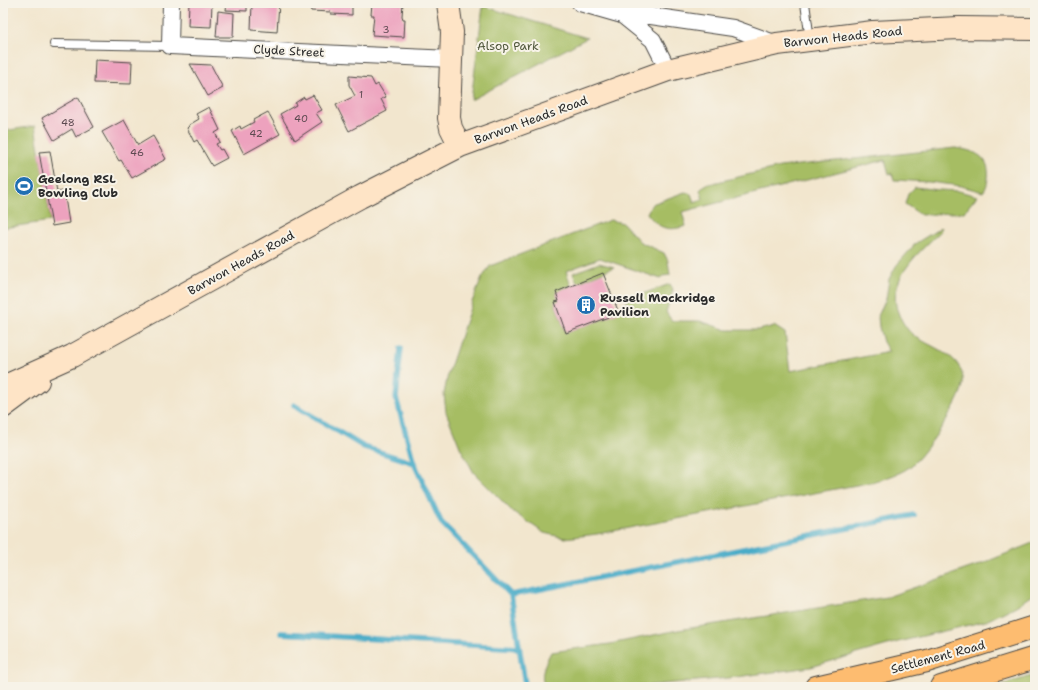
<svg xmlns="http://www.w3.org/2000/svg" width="1038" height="690" font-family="'Shantell Sans',sans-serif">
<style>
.green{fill:#a6bd63;stroke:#687447}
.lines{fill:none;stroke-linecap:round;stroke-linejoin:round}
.stream{stroke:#49acc8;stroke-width:5.5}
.building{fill:#eda2be}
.lane-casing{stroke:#494743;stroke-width:10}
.street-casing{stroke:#494743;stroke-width:18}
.secondary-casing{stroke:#494743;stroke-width:24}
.highway-casing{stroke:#494743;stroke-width:24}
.lane{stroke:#fff;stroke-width:8}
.street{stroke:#fff;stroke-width:16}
.secondary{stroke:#fee4c6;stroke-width:22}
.highway{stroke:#fdbc70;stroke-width:22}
.labels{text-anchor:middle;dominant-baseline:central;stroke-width:4;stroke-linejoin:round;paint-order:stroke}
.number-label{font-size:10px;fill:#5c4950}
.street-label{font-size:12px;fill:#2b2b2b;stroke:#f7f3e8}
.park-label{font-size:12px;fill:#50573c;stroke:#f7f3e8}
.poi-label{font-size:12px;font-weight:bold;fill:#2b2b2b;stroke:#f7f3e8;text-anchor:start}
</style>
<rect width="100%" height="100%" fill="#f7f3e8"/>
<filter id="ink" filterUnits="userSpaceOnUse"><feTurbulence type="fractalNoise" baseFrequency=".025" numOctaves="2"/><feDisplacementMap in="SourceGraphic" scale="8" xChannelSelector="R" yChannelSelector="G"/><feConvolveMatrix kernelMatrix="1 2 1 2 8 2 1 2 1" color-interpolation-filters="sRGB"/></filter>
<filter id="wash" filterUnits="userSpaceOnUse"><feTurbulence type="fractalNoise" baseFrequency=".012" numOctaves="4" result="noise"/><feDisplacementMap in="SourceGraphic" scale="16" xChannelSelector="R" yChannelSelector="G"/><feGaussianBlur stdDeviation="0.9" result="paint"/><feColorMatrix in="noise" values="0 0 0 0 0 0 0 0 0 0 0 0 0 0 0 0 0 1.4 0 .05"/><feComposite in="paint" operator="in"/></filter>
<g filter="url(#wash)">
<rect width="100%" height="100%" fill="#f2e6ce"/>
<!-- green -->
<path class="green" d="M483,6L587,38L471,100Z
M35,126L51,221L3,228V131Z
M955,148C973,150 991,156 988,178C987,184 987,187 983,192L961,186L929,182L894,180L892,173L889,174L885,160L682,212L686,226C667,232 658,228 647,213L652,204L685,192L691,194L694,202L703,199L700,190L705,185L780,167Z
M915,187L939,190L959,191L977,196L964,212L921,215L905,204L908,194Z
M610,220L623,223L640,242L664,253L668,261L670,275L663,276L661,279L600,258L566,271L571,286L556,292L559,301L555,303L566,333L618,313L616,308L627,304L626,300L670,284L673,290L666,312L672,321H700L727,330H759L774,326L785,333L790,371L889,352L883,342L879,327L878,316L886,299L889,279L896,266L916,243L942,227L940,232C918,253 884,282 899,315C903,323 908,332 916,337C927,344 952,354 958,365C962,371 964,378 963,385C960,403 927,451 913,464C904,473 890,476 878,481L597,534L565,538L544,533L512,511L474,473L460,447L446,412L444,394L448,374L472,302L482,278L490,266Z
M599,263L614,267L577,283L573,273Z
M1035,542V593L1016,606L986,621L898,642L811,667L729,678L631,687H545C539,675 545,663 551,652L610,644L678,630L887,597L976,566Z
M1035,675V687H995Z"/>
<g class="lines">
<!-- stream -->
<path class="stream" d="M401,348L396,398L414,463L441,522L511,595
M294,405L364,447L414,463
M281,633L519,648
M525,684L511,595L914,515"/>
</g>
<g id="blocks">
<!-- building -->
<path class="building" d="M189,3H212L211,27L188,26Z
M227,3H247V11L226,10Z
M252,3H279L277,32L251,30Z
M290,3H352V15L331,14V12L311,11L310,8L290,7Z
M372,3H403L402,16L403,19H405L404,37L372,35L374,15H371Z
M218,11L234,13L233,37H216Z
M95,60L132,62L131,84L94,83Z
M190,64L211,65L223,88L208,96Z
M349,76L371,78L375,86L378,84L386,97L381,99L387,111L349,131L336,105L355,96L349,85Z
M313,95L322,110L316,113L322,122L295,140L280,114L296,105L295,103L304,97L305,99Z
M78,97L94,127L76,137L72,129L54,140L42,118Z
M209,107L220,130L215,133L220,142L216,144L220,150L222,149L227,158L212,166L197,140L194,142L187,128L189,126V125L199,119L196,114Z
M268,112L280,134L244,154L232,131L240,126L241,129L254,122L253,120Z
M124,120L138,145L153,136L166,159L132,178L121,160L119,161L102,132Z
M50,151L57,192L64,191L69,223L52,226L39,152Z
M603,273L619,313L566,333L555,302L559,301L556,292Z"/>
</g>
</g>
<g filter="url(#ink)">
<use href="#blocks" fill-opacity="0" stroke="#494743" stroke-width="1"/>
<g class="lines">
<defs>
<path id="lane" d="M805,3L810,40
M54,44L170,46"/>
<path id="street" d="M171,3L170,46L451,59
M580,3L622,15L651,16L733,28L777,44
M622,15L653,40L668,70"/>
<path id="secondary" d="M448,3L452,32L449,118L451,128L460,146
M3,387L72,356L360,197L460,146L668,70L777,44L873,32L959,28L1035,29
M3,407L38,381"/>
<path id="highway" d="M816,687L927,661L1035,627
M941,687L1035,658"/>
</defs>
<!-- lane casing -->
<use href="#lane" class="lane-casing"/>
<!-- street casing -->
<use href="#street" class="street-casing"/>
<!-- secondary casing -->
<use href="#secondary" class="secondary-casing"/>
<!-- highway casing -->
<use href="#highway" class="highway-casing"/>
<!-- lane -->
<use href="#lane" class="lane"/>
<!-- street -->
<use href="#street" class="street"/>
<!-- secondary -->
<use href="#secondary" class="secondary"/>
<!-- highway -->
<use href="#highway" class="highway"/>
</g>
</g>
<!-- icons -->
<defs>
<symbol id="stadium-disc" viewBox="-11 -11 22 22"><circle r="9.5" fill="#1f6fb2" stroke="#f7f3e8"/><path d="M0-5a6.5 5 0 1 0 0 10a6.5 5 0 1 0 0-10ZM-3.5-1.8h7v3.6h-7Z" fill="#fff"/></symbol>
<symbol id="building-disc" viewBox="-11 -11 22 22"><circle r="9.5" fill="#1f6fb2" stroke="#f7f3e8"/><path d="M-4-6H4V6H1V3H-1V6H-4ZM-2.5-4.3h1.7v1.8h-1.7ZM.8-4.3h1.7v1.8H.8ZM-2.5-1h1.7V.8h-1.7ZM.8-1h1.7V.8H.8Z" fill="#fff"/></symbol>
</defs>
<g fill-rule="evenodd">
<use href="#stadium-disc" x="13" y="175" width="22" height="22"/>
<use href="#building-disc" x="575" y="294" width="22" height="22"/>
</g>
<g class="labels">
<!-- number labels -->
<g class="number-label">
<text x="386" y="29">3</text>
<text x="361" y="94">1</text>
<text x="301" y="118">40</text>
<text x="68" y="122">48</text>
<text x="256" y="133">42</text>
<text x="137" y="152">46</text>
</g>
<!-- street labels -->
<g class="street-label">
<text transform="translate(843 37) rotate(-6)">Barwon Heads Road</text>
<text transform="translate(289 51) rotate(3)">Clyde Street</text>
<text transform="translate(531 120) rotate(-20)">Barwon Heads Road</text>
<text transform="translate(241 263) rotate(-29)">Barwon Heads Road</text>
<text transform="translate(938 657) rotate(-15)">Settlement Road</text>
</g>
<!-- park labels -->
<g class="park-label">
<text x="508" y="46">Alsop Park</text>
</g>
<!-- poi labels -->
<g class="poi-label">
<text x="38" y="179">Geelong RSL<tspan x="38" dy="14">Bowling Club</tspan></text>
<text x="600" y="298">Russell Mockridge<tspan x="600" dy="14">Pavilion</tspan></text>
</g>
</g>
<!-- margin -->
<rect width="1038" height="690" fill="none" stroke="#f7f3e8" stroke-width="16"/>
</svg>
